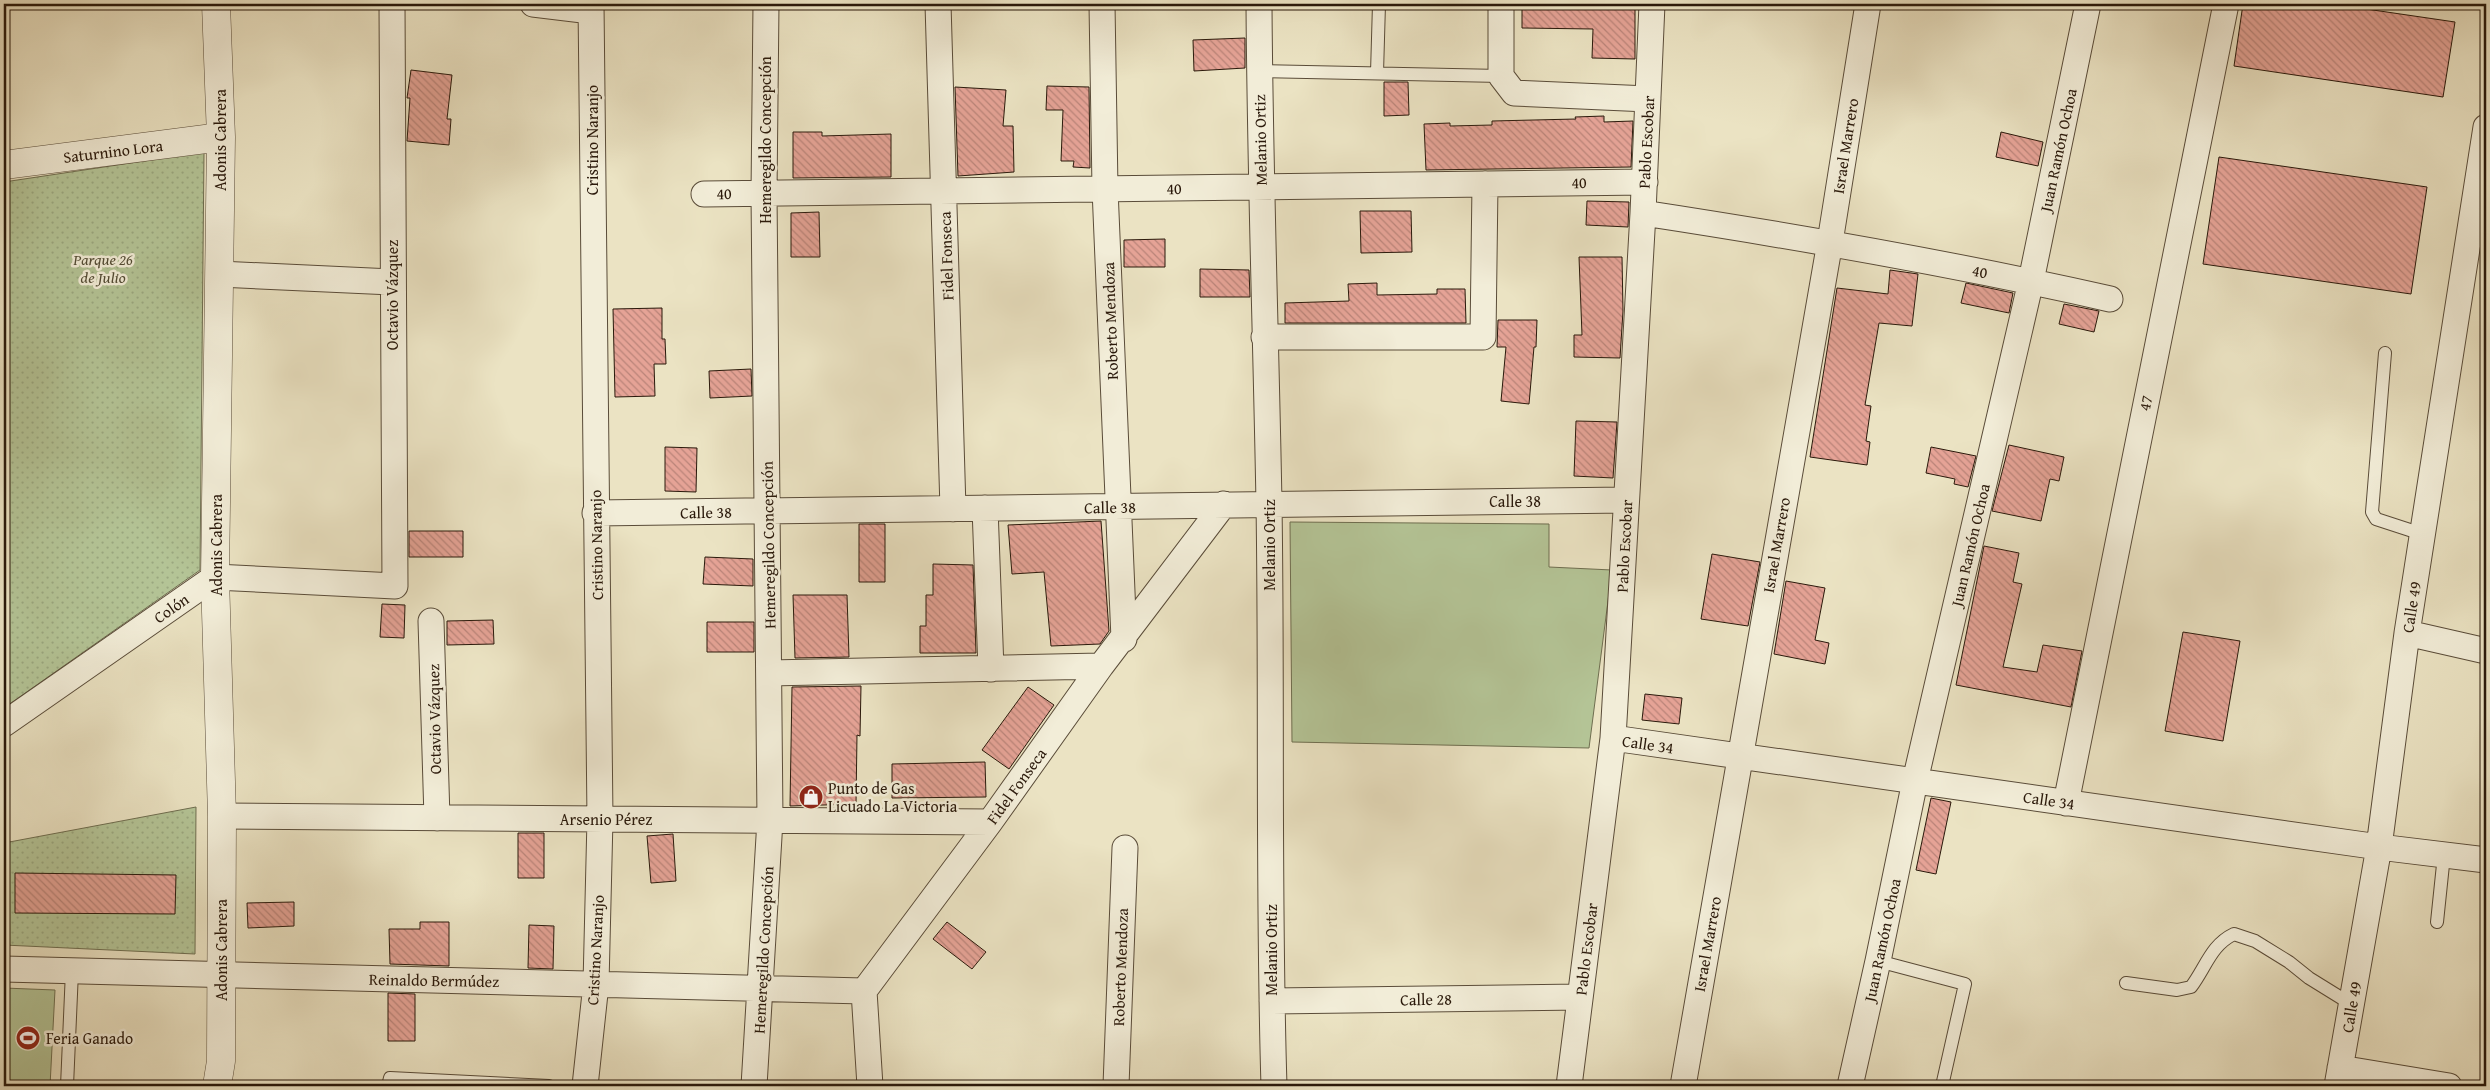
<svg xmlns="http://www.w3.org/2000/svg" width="2490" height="1090" font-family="'Gentium Book Plus',serif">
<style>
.park{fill:url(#park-dots);stroke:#6f6e50}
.pitch{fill:#b4c496;stroke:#6f6e50}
.building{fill:url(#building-back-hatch);stroke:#2a190b}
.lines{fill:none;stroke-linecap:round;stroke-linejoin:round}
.service-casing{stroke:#5a4c39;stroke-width:14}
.minor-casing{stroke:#5a4c39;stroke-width:27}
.tertiary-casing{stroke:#5a4c39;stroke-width:29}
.service{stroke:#f2edd8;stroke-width:12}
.minor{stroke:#f2edd8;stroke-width:25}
.tertiary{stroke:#f2edd8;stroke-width:28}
.labels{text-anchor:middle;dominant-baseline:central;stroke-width:5;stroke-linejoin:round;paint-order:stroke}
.street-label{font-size:16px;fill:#2a190b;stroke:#f2edd8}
.park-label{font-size:16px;font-style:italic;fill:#534c35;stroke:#f2edd8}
.poi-label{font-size:16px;fill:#2a190b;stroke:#f2edd8;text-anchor:start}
</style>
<defs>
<pattern id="park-dots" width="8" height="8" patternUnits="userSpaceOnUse" patternTransform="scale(1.25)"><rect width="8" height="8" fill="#b4c496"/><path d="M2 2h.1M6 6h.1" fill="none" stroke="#9ba880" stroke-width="1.8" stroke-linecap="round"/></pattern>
<pattern id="building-back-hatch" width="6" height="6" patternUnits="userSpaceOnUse" patternTransform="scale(1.25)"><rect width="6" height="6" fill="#e5a396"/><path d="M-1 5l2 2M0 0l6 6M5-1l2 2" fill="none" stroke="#ba8479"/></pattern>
</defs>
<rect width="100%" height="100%" fill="#ebe3c3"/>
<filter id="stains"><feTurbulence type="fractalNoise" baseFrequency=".004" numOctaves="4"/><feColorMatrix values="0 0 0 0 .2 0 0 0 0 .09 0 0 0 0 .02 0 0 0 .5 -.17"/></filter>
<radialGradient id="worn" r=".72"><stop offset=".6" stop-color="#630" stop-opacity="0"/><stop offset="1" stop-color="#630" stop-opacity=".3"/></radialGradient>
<!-- park -->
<path class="park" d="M204,152L200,570L4,708V182Z
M196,807L195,954L4,945V843Z"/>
<!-- pitch -->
<path class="pitch" d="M1290,522L1549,524V567L1612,570L1589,748L1292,742Z
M4,988L55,990L50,1086H4Z"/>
<!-- building -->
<path class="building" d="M1522,4H1635V59L1592,58L1593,29L1522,28Z
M2243,4H2332L2455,22L2443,97L2234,66Z
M1245,38V68L1194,71L1193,40Z
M411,70L452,75L447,119H451L449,145L407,141L410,98H407Z
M1384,82H1408L1409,115L1384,116Z
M1047,86L1089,87L1090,168L1073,167L1074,161H1061L1063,110H1046Z
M955,87L1006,90L1003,126H1013L1014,172L958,176Z
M1604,116V122L1633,121L1631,167L1426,170L1424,124L1450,123V126L1492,125V121L1576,119L1575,117Z
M793,132H822V136L891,134V177L793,178Z
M2001,132L2043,142L2038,166L1996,157Z
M2219,157L2427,187L2411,294L2203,264Z
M1587,201L1629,202L1628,227L1586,225Z
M1360,211H1411L1412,252L1361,253Z
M819,212L820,257H791V213Z
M1165,239V267H1124V240Z
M1579,257H1622L1623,311L1620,358L1574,357V335H1582Z
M1200,269L1249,270L1250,297H1200Z
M1890,270L1918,274L1912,326L1879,323L1865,405L1871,406L1866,441L1870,442L1867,465L1810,457L1837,288L1888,294Z
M1377,283V295L1437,294V289H1465L1466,323H1285V303L1349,301L1348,284Z
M1966,283L2013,293L2009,313L1961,303Z
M2064,304L2099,311L2094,332L2059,324Z
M662,308V339H665L666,364H654L655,396L615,397L613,309Z
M1498,320H1537L1536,347H1534L1529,404L1501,401L1506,347H1497Z
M751,369L752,396L710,398L709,371Z
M1576,421L1617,422L1613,478L1574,476Z
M2009,445L2064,457L2059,481L2050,479L2041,521L1992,511Z
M665,447L697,448L696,492L665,491Z
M1931,447L1976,456L1968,487L1954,484L1955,479L1926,473Z
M1101,521L1109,631L1100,644L1051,646L1044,572L1012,574L1008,525Z
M859,524H885V582H859Z
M409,531H463V557H409Z
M1984,546L2019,553L2013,582L2022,584L2003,667L2037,672L2043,645L2082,651L2071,707L1956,685Z
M1712,554L1760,562L1748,626L1701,619Z
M705,557L753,559V586L703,584Z
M933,564L973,565L976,653H920V626H926V595H933Z
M1786,581L1825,588L1815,640L1829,643L1825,664L1774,654Z
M793,595H847L849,657L795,658Z
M382,604L405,605L404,638L380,637Z
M493,620L494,644L447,645V621Z
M707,622H754V652H707Z
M2183,632L2240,641L2223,741L2165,731Z
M861,686L860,736L857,735L856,804L790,806L792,687Z
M1028,687L1054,705L1009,769L982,750Z
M1645,694L1682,698L1679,724L1642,720Z
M985,762L986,797L892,798V764Z
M1931,798L1951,802L1936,874L1916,870Z
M518,833H544V878H518Z
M673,834L676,881L651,883L647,836Z
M15,873L176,875L175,914L15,913Z
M294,902V926L248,928L247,903Z
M420,922H449V966L390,964L389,929H420Z
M947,922L986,952L972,969L933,939Z
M529,925L554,926L553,969L528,968Z
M388,993L415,994V1041H388Z"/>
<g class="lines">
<defs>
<path id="service" d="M1259,71L1501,76
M1377,73L1379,4
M2385,353L2372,512L2376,519L2422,534
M2437,922L2444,855
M1878,961L1965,984L1942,1086
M2126,983L2177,990L2191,987C2206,967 2211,945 2234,934L2255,941L2289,962L2309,978L2351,1004
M67,1086L72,971
M388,1086L390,1078L549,1086"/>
<path id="minor" d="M533,4L591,11
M938,4L953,509
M1102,4L1105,189L1124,639
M1259,4C1260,171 1266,337 1269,504C1272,698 1268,892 1274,1086
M1501,4V76L1514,93L1648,99
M704,194L1645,182
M1643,213C1800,237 1955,264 2110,299
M219,274L392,282
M1264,337H1483L1485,184
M985,508L991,669
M595,513L1626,500
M431,621L437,818
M2407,633L2486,651
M769,673L1101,666
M4,724L215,577L395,586L392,4
M1613,738L2379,847L2486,860
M2066,803L2226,4
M222,816L990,822
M4,969L864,991
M1272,1001L1580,997
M2340,1068L2449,1086
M585,1086L596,984L600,819L591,4
M754,1086L770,820L764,193L766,4
M870,1086L864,991L990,822L1101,666L1224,504
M1116,1086L1125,848
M1569,1086L1613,738L1643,213L1652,4
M1683,1086L1830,242L1868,4
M1850,1086L1878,961L1915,781L2031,281L2088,4
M2337,1086L2379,847L2407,633L2486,127"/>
<path id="tertiary" d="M216,4L221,137L215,577L222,816L221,1061L217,1086
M4,165L221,137"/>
</defs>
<!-- service casing -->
<use href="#service" class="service-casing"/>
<!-- minor casing -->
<use href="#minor" class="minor-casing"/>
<!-- tertiary casing -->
<use href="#tertiary" class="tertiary-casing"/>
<!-- service -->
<use href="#service" class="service"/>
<!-- minor -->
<use href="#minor" class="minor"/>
<!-- tertiary -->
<use href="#tertiary" class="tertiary"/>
</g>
<!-- icons -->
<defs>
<symbol id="shop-disc" viewBox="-11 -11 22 22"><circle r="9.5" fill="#8f2418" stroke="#f2edd8"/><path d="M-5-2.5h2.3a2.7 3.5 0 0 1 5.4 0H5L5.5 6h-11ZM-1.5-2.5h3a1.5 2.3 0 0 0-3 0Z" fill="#fff"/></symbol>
<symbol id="stadium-disc" viewBox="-11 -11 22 22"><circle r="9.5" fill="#8f2418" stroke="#f2edd8"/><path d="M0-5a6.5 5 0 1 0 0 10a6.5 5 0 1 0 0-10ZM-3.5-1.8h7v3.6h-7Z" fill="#fff"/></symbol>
</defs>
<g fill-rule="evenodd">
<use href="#shop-disc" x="797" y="783" width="28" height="28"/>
<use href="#stadium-disc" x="14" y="1024" width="28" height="28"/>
</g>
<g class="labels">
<!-- street labels -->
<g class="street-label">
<text transform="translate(220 140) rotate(-90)">Adonis Cabrera</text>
<text transform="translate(592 140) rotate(-90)">Cristino Naranjo</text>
<text transform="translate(765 140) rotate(-90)">Hemeregildo Concepción</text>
<text transform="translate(1260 140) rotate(-91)">Melanio Ortiz</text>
<text transform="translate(1646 142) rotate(-87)">Pablo Escobar</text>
<text transform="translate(1845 146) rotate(-81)">Israel Marrero</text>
<text transform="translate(2058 150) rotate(-78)">Juan Ramón Ochoa</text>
<text transform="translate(113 151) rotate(-7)">Saturnino Lora</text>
<text transform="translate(1579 182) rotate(-1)">40</text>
<text transform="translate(1174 188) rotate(-1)">40</text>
<text transform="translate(724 193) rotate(-1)">40</text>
<text transform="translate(946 256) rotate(-92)">Fidel Fonseca</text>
<text transform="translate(1980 271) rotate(11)">40</text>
<text transform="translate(392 295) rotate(-90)">Octavio Vázquez</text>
<text transform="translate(1110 321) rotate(-92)">Roberto Mendoza</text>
<text transform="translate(2145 403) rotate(-79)">47</text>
<text x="1515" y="501">Calle 38</text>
<text transform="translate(1110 507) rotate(-1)">Calle 38</text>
<text transform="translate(706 512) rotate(-1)">Calle 38</text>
<text transform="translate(216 545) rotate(-90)">Adonis Cabrera</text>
<text transform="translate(596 545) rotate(-91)">Cristino Naranjo</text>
<text transform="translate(768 545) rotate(-91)">Hemeregildo Concepción</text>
<text transform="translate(1269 545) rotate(-90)">Melanio Ortiz</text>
<text transform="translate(1776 545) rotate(-80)">Israel Marrero</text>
<text transform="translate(1970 545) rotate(-77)">Juan Ramón Ochoa</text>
<text transform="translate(1624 546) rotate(-87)">Pablo Escobar</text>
<text transform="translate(2411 607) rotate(-81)">Calle 49</text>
<text transform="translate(171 608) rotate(-35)">Colón</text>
<text transform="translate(434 719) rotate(-91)">Octavio Vázquez</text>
<text transform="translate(1648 744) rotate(8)">Calle 34</text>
<text transform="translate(1016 786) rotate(-54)">Fidel Fonseca</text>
<text transform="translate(2049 800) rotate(8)">Calle 34</text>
<text x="606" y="819">Arsenio Pérez</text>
<text transform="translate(1882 940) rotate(-78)">Juan Ramón Ochoa</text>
<text transform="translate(1707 944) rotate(-80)">Israel Marrero</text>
<text transform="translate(1586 949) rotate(-83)">Pablo Escobar</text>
<text transform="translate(221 950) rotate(-90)">Adonis Cabrera</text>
<text transform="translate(595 950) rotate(-87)">Cristino Naranjo</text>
<text transform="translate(763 950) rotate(-87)">Hemeregildo Concepción</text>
<text transform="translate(1271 950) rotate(-90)">Melanio Ortiz</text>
<text transform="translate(1120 967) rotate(-88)">Roberto Mendoza</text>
<text transform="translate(434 980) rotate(1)">Reinaldo Bermúdez</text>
<text transform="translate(1426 999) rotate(-1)">Calle 28</text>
<text transform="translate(2351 1007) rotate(-80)">Calle 49</text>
</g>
<!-- park labels -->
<g class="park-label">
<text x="103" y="259">Parque 26<tspan x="103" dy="18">de Julio</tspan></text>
</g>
<!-- poi labels -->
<g class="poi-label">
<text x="828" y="788">Punto de Gas<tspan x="828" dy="18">Licuado La Victoria</tspan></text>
<text x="46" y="1038">Feria Ganado</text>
</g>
</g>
<!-- margin -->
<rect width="2490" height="1090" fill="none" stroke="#ebe3c3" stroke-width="20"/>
<rect x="5" y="5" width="2480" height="1080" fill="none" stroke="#2a190b" stroke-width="2.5"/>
<rect x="10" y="10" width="2470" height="1070" fill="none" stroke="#2a190b"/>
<rect width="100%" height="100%" filter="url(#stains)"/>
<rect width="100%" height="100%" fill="url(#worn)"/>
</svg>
